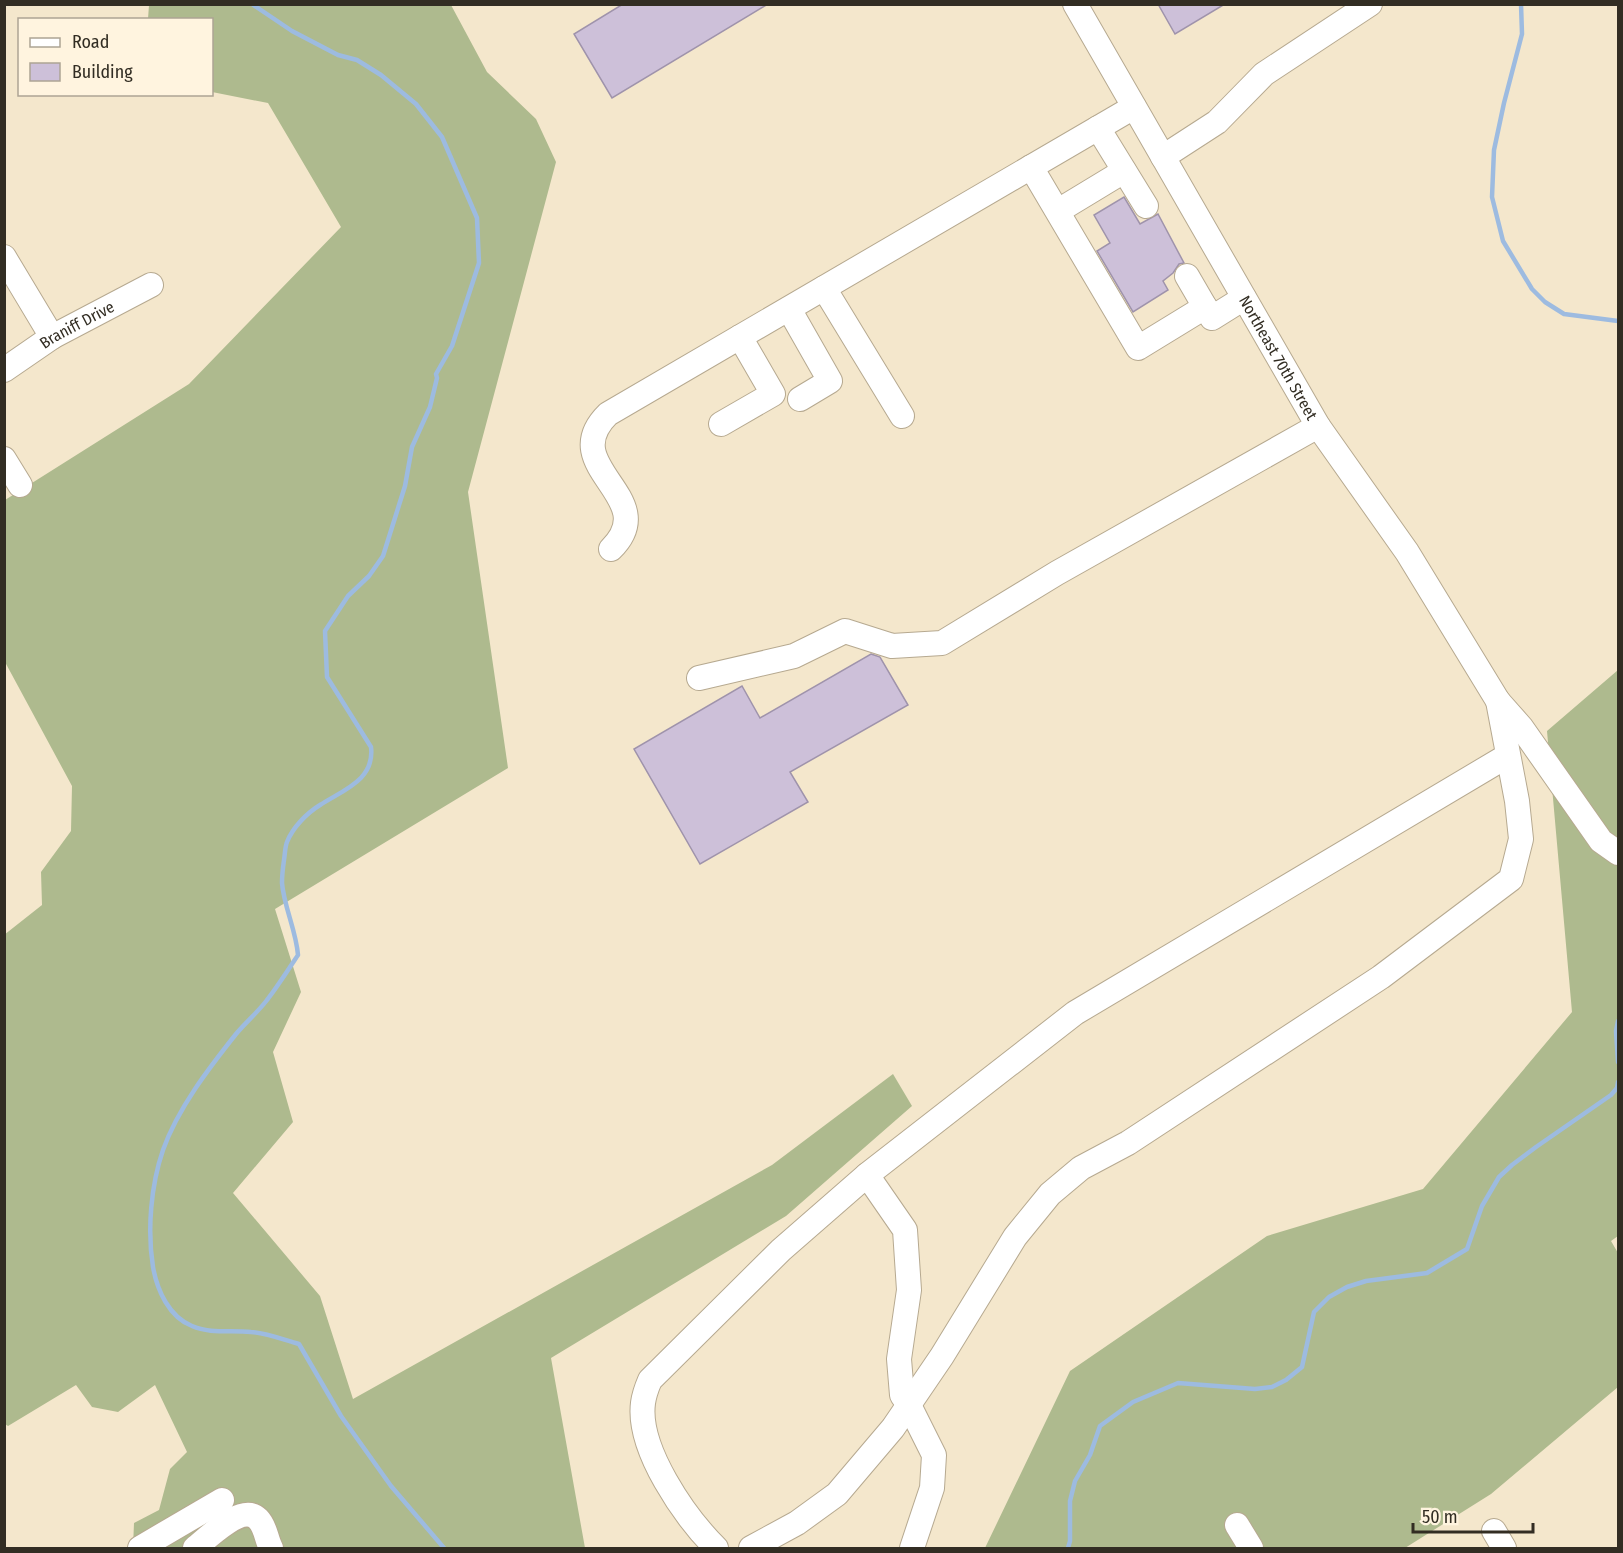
<svg xmlns="http://www.w3.org/2000/svg" width="1623" height="1553" font-family="'Fira Sans Condensed',sans-serif">
<style>
.forest{fill:#aeba8e}
.lines{fill:none;stroke-linecap:round;stroke-linejoin:round}
.stream{stroke:#9dbbe0;stroke-width:4.5}
.building{fill:#cdc0d9;stroke:#9f93ab;stroke-width:1.5}
.minor-casing{stroke:#b6a990;stroke-width:26}
.minor{stroke:#fff;stroke-width:24}
.labels{text-anchor:middle;dominant-baseline:central;stroke-width:4.5;stroke-linejoin:round;paint-order:stroke}
.street-label{font-size:16px;fill:#322d23;stroke:#fff4df}
</style>
<rect width="100%" height="100%" fill="#f4e7cc"/>
<!-- forest -->
<path class="forest" d="M149,5H451L487,72L536,119L556,162L468,492L508,768L275,909L301,992L273,1052L293,1122L233,1193L320,1296L353,1399L772,1165L893,1074L912,1106L786,1216L551,1358L585,1548H133L134,1523L159,1510L170,1469L187,1452L155,1385L118,1412L92,1407L76,1385L8,1426L5,1424L4,935L42,905L41,872L71,831L72,786L5,662V500L189,384L341,227L268,103L212,92V20L148,19Z
M1618,670V1236L1611,1241L1618,1253V1387L1491,1494L1405,1548H985L1070,1371L1267,1236L1423,1189L1572,1012L1547,731Z"/>
<g class="lines">
<!-- stream -->
<path class="stream" d="M252,4L292,31L338,55L357,60L381,75L416,104L442,137L477,218L479,263L452,346L436,374L437,378L430,407L412,447L405,486L383,556L369,576L348,596L325,631L327,677L371,747C375,780 343,790 320,805C307,813 293,827 287,842C285,847 285,854 284,860C283,867 282,875 282,883C284,907 296,930 298,955C288,970 278,986 267,1000C258,1012 246,1022 236,1034C209,1068 178,1108 163,1150C151,1185 147,1230 153,1267C157,1290 169,1317 192,1326C210,1334 231,1330 251,1332C267,1333 284,1340 299,1344L341,1416L391,1486L444,1548
M1521,4L1522,34L1504,103L1494,150L1492,197L1503,241L1532,289L1545,302L1564,314L1618,321
M1618,1021L1616,1031L1618,1062
M1068,1548L1070,1541V1501L1075,1481L1090,1455L1100,1426L1133,1402L1178,1383L1255,1389L1272,1387L1286,1380L1302,1367L1314,1312L1329,1297L1347,1287L1366,1281L1427,1273L1467,1249L1482,1206L1499,1177L1512,1165L1536,1147L1611,1095L1617,1088L1618,1082"/>
</g>
<!-- building -->
<path class="building" d="M623,4H768L612,98L574,34Z
M1158,4H1225L1175,34Z
M1124,197L1140,224L1158,214L1184,263L1179,264L1173,273L1163,281L1168,290L1133,312L1097,251L1110,243L1094,215Z
M871,654L880,657L908,705L790,772L808,802L700,864L634,749L742,686L760,718Z"/>
<g class="lines">
<defs>
<g id="minor">
<path id="s1" d="M1075,4L1318,426L1407,552L1498,701L1521,727L1601,841L1618,853"/>
<path d="M1098,128L1146,206"/>
<path d="M1163,157L1217,122L1264,74L1370,4"/>
<path d="M1031,167L1138,348L1205,307L1212,318L1244,298"/>
<path d="M1058,211L1124,171"/>
<path d="M4,257L52,337"/>
<path d="M1187,276L1205,307"/>
<path d="M824,288L902,416"/>
<path d="M789,309L830,381L800,399"/>
<path id="s2" d="M4,370L52,337L151,285"/>
<path d="M721,424L773,394L740,337"/>
<path d="M4,459L20,485"/>
<path d="M611,549C664,497 554,467 608,414L1134,107"/>
<path d="M699,678L794,656L845,631L892,646L942,643L1057,573L1318,426"/>
<path d="M867,1175L905,1230L909,1290L899,1359L902,1395L909,1405L934,1455L932,1488L912,1548"/>
<path d="M1237,1525L1251,1548"/>
<path d="M1494,1531L1504,1548"/>
<path d="M140,1548L222,1500"/>
<path d="M195,1548C208,1538 242,1503 258,1519C266,1527 266,1539 271,1548"/>
<path d="M716,1548C685,1517 637,1449 643,1403C644,1395 647,1387 650,1380L781,1250L867,1175L1075,1013L1507,756"/>
<path d="M751,1548L797,1523L837,1494L893,1428L942,1356L1015,1237L1050,1194L1081,1168L1128,1143L1381,977L1511,879L1521,839L1517,801L1498,701"/>
</g>
</defs>
<!-- minor casing -->
<use href="#minor" class="minor-casing"/>
<!-- minor -->
<use href="#minor" class="minor"/>
</g>
<g class="labels">
<!-- street labels -->
<g class="street-label">
<text stroke="none"><textPath href="#s2" startOffset="86">Braniff Drive</textPath></text>
<text stroke="none"><textPath href="#s1" startOffset="408">Northeast 70th Street</textPath></text>
</g>
</g>
<!-- border -->
<rect width="1623" height="1553" fill="none" stroke="#322d23" stroke-width="12"/>
<!-- legend -->
<rect x="18" y="18" width="195" height="78" fill="#fff4df" stroke="#ada494" stroke-width="1.5"/>
<rect x="30" y="38" width="30" height="9" fill="#ffffff" stroke="#ada494" stroke-width="1.5"/>
<text x="72" y="48" font-size="18" fill="#322d23">Road</text>
<rect x="30" y="63" width="30" height="18" fill="#cdc0d9" stroke="#ada494" stroke-width="1.5"/>
<text x="72" y="78" font-size="18" fill="#322d23">Building</text>
<!-- scale -->
<path d="M1413 1523v9h120v-9" fill="none" stroke="#322d23" stroke-width="3"/>
<text x="1422" y="1523" font-size="18" fill="#322d23" stroke="#fff4df" stroke-width="4.5" paint-order="stroke">50 m</text>
</svg>
